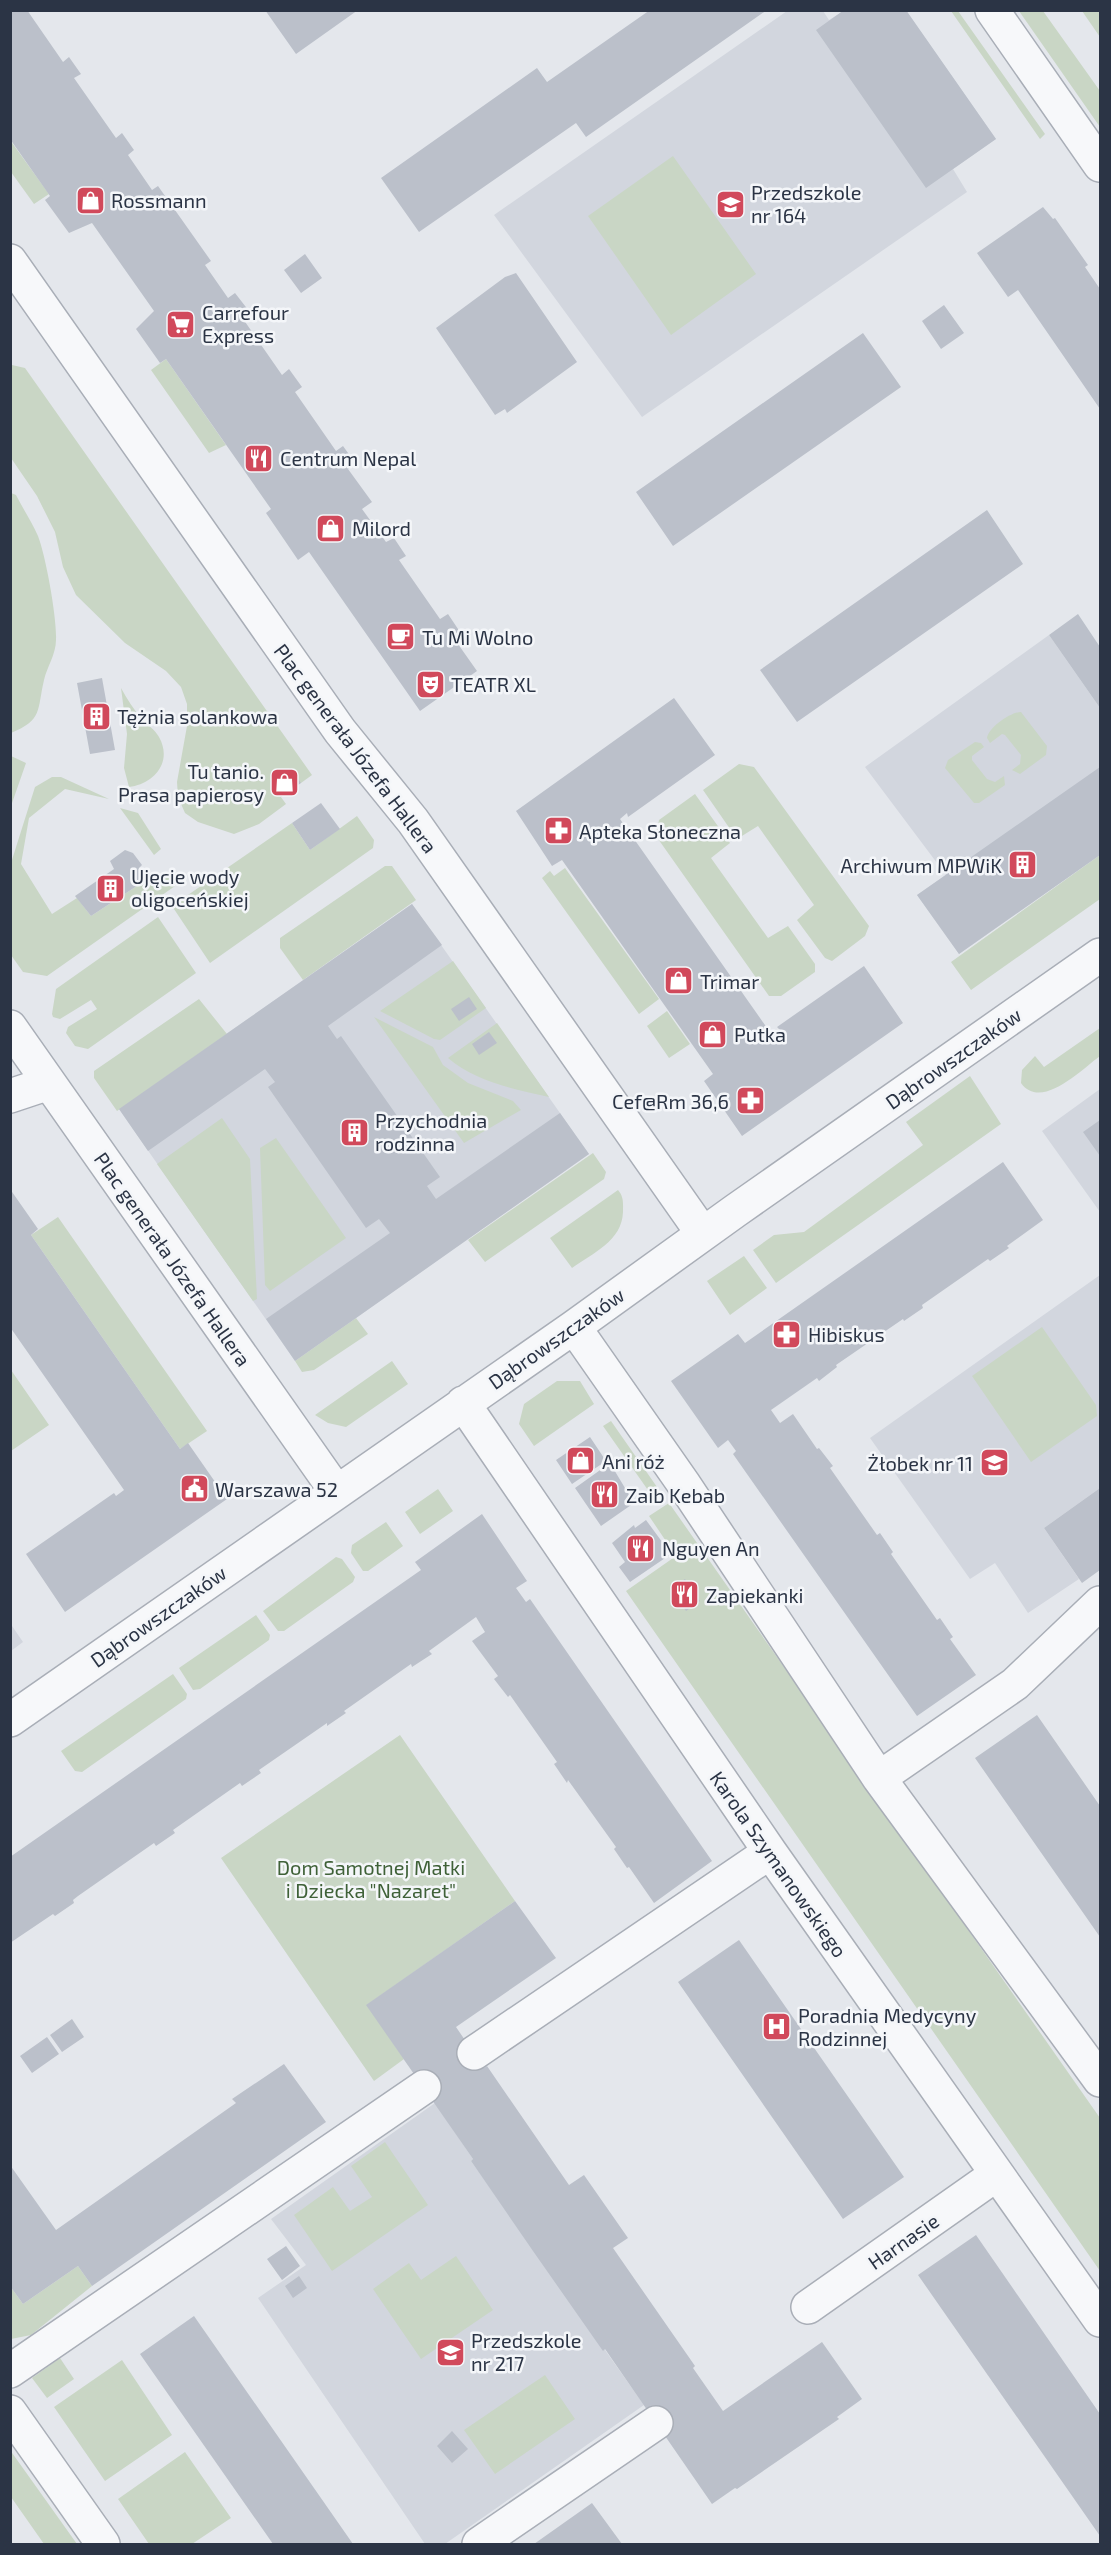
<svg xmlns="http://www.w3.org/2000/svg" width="1111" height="2555" font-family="'Exo 2',sans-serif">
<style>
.built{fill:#d2d6de}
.green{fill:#c9d6c5}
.building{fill:#bbc0ca}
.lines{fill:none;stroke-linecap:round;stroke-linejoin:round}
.minor-casing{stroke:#a9aeb7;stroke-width:36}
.minor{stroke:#f7f8fa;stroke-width:33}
.labels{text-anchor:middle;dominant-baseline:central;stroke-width:5;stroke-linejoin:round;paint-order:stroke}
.poi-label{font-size:20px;fill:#2b3445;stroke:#f4f6f9;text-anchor:start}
.street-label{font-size:20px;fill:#2b3445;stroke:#f4f6f9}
.park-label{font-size:20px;fill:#3f6138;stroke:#f4f6f9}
</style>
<rect width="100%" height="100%" fill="#e4e7ec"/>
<!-- built -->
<path class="built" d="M787,11H823L829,20L844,11H906L996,139L953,169L967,192L642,417L494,215Z
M1049,635L1100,708V855L959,954L917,895L946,875L865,767Z
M412,904L589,1154L295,1361L119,1109Z
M1100,1089V1212L1042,1131Z
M1100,1275V1488L1044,1528L1079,1579L1028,1613L995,1563L970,1579L870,1438Z
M10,1623L23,1642L11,1651H10Z
M435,2103L473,2159L471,2161L644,2405L445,2544H425L258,2298L306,2265L271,2219Z"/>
<!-- green -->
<path class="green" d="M951,11H958L1045,134L1040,139Z
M1019,11H1043L1100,91V127Z
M1082,11H1100V37Z
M10,140L49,194L34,204L11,172Z
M673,156L756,274L671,335L588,216Z
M166,359L226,445L209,453L151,370Z
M12,365L25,368L312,775L301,783L270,782L286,804L259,824L234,834L198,822L185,813L178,797L177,782L187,726V704L181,687L166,671L125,643L76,595L63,567L55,532L37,496L11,458Z
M11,493L16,495C23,509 32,522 38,536C46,557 57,618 56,640C56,654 47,667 44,680C37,710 43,720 11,733Z
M121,688C127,699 134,710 142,719C148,725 155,730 159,737C173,762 154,784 129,787L124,768L127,734Z
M1021,712L1047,746L1046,755L1020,774L1012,770L1020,764L1021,755L1005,735L1002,734L990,743L987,738C989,727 1011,712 1021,712Z
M975,742L981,743L984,747L972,756V760L987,779L995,782L1004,776L1005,785L979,803H974L945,768L948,760Z
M11,756L26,763L11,806Z
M739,764L754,767L869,926L865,936L832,961L825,958L797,920L814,905L758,826L737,839L703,790Z
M52,777H61L109,799L65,789L29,818L21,864L52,914L77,898L91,916L146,880L148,882L164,872L175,886L47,976L23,972L11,955V863L35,787Z
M695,794L730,843L711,858L768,938L788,926L815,964V972L781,996H769L656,836L659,820Z
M120,808L138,813L161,849L154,855Z
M357,816L374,840L373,848L210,963L172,906L292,823L310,850Z
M1100,855V899L971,990L951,962Z
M385,866H392L416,900L303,980L280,948V938Z
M565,868L659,999L639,1014L542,878L550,871L554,876Z
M158,917L196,973L88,1049L75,1046L66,1033L68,1027L97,1009L91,1000L60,1019L53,1017L52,1014L56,989Z
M453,961L486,1008L440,1040L434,1039L380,1011Z
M199,999L227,1034L117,1111L94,1078V1071Z
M667,1011L690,1044L669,1058L647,1026Z
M374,1017L433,1047L443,1065L468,1083L513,1101L521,1110L464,1143Z
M497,1023L549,1097C515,1090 475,1081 448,1058Z
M1100,1028V1056C1081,1070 1041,1111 1021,1083L1022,1070L1035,1056L1044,1067Z
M970,1076L1001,1124L776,1283L753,1250L774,1235L804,1232L923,1145L906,1122Z
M222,1118L250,1159L257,1299L253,1301L157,1164Z
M276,1138L346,1238L270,1291L265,1285L260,1148Z
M593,1153L606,1172L604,1179L485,1262L468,1240Z
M618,1190C624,1197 623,1203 623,1212C622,1241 593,1253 572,1268L550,1238Z
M58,1217L207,1431L180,1449L31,1235Z
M744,1256L767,1288L730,1315L707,1281Z
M356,1318L368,1334L314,1370L302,1372L295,1361Z
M1042,1327L1096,1405L1097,1416L1031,1462L972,1376Z
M392,1361L408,1384L346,1427L328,1423L315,1415Z
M11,1370L49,1425L11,1451H10Z
M557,1381H580L594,1404L534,1446L519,1424L524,1404Z
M611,1421L657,1487L650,1493L603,1426Z
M438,1489L453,1511L420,1534L405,1512Z
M669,1503L1100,2118V2271L626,1591L676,1556L649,1516Z
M386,1522L403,1546L368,1571H363L351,1553L352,1545Z
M336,1557L342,1559L355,1577L353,1582L284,1631H278L263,1611Z
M256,1615L270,1635L269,1640L200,1689L193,1690L179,1668Z
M173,1674L187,1694L186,1699L82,1772L75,1771L61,1751Z
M400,1735L515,1901L367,2005L404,2059L374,2081L221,1858Z
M385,2142L428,2205L332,2271L294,2215L333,2187L350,2211L372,2197L351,2166Z
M456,2256L493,2310L421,2359L373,2289L409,2263L421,2280Z
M78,2266L92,2286L31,2335L11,2339L10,2286L23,2304Z
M60,2358L74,2379L47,2398L32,2378Z
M122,2360L172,2435L105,2481L54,2407Z
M545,2375L575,2419L495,2474L464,2430Z
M10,2450L77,2544H44L11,2497Z
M185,2452L231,2518L192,2544H149L118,2499Z"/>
<!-- building -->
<path class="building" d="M10,10H27L63,62L69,57L81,74L74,78L116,138L122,133L134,150L128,155L152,190L158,186L211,261L205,265L228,298L235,293L249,311L241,316L282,375L289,369L302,387L295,392L336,451L343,446L356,464L348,469L372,502L362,509L386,542L394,538L406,556L399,560L440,619L448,614L460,632L453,637L477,671L420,711L309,552L298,560L266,513L271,509L166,359L160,363L136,329L154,311L92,223L69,233L45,200L50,196L10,139Z
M265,10H358L296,54Z
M650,10H767L586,137L576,123L419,232L381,178L537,68L547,82Z
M844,10H906L996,139L926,188L816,30Z
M1043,207L1053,219L1055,218L1088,265L1085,267L1100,289V409L1018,290L1008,297L977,253Z
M305,254L322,278L301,293L284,270Z
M516,273L577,362L507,413L505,409L495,415L436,328L505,277Z
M944,305L964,333L941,349L922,321Z
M863,333L901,387L673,546L636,492Z
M987,510L1023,564L797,722L760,670Z
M1078,614L1100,647V708L1049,635Z
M102,678L115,750L90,754L77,683Z
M674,698L715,755L628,817L627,813L620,819L772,1035L780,1030L777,1027L864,966L903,1023L742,1136L704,1081L713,1074L562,860L552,866L516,811Z
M1100,767V855L959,954L917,895Z
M290,768L301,783L281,797L270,782Z
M321,803L340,829L310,850L292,823Z
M125,850L133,853L142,865L139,868L146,880L91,916L75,896L114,869L110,861Z
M412,904L442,945L328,1026L337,1039L341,1036L440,1177L427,1186L436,1199L560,1113L589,1154L295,1361L266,1319L390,1233L379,1219L366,1228L268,1087L275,1082L265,1069L148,1151L119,1109Z
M469,997L477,1009L459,1021L451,1009Z
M489,1032L497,1043L479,1055L472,1044Z
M1100,1120V1156L1083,1132Z
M1003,1162L1043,1220L1007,1246L1009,1248L990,1261L988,1259L922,1305L923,1308L904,1321L903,1319L836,1365L837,1367L819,1381L817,1378L771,1410L780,1423L793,1414L817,1449L819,1448L833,1466L830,1468L877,1535L880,1533L893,1552L891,1554L937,1620L940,1618L953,1637L950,1639L976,1675L917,1716L733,1454L736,1451L728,1440L718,1448L671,1381L738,1334L745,1343Z
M10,1189L38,1229L31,1235L180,1449L188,1443L227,1499L65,1612L26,1554L114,1493L116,1496L124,1490L10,1327Z
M590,1437L606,1461L572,1484L556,1460Z
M610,1463L634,1503L601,1526L575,1488Z
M1100,1488V1570L1082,1583L1044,1528Z
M482,1514L527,1581L516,1588L526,1602L530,1599L712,1861L654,1903L629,1867L627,1868L614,1849L616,1847L568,1780L567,1783L554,1764L557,1762L510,1695L508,1697L494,1679L498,1676L472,1641L485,1632L476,1617L429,1651L432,1654L412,1667L411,1664L344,1711L346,1713L327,1726V1723L259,1770L261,1773L242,1786L240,1783L173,1830L175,1833L156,1846L154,1843L78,1896L73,1900L74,1903L55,1916L53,1914L10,1943V1857L421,1570L415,1562Z
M646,1520L671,1554L630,1582L619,1567L625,1562L612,1543L634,1525L635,1528Z
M685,1579L700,1601L686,1611L671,1589Z
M1037,1715L1100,1806V1937L975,1758Z
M515,1901L556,1958L456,2027L484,2068L487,2066L569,2185L584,2175L628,2238L613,2248L695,2366L693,2368L723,2411L822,2342L862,2399L837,2417L839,2419L737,2489L735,2488L712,2504L605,2349L603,2351L533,2251L471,2161L473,2159L366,2005Z
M739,1940L904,2177L843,2219L678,1982Z
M72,2019L84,2037L62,2052L50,2035Z
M47,2037L59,2054L32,2073L20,2056Z
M284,2064L326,2122L92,2286L78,2266L23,2304L10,2286V2165L56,2230L236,2103L232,2099Z
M976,2235L1100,2414V2536L918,2275Z
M286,2246L300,2266L282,2280L267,2259Z
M299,2276L307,2288L293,2298L285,2286Z
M194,2316L353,2544H273L140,2354Z
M452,2431L468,2449L452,2463L437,2446Z
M592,2503L622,2544H534Z"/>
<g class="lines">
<defs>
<path id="minor" d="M992,10L1100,165
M10,261L340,731L413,821L703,1234
M10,1027L336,1491
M10,1096L49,1083
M574,1327L683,1483L879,1778L1100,2080
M463,1403L770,1852L1100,2320
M10,1720L574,1327L735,1211L1100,955
M879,1778L1015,1684L1100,1603
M474,2053L770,1852
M808,2307L997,2174
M10,2371L424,2087
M10,2412L103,2544
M479,2544L656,2423"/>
</defs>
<!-- minor casing -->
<use href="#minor" class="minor-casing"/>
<!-- minor -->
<use href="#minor" class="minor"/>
</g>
<!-- icons -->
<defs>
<symbol id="shop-square" viewBox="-11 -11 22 22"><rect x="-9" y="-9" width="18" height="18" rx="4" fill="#d1495b" stroke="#f4f6f9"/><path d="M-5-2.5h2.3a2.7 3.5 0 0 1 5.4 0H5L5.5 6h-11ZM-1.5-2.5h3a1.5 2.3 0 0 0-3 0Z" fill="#fff"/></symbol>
<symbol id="school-square" viewBox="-11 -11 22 22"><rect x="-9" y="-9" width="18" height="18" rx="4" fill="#d1495b" stroke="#f4f6f9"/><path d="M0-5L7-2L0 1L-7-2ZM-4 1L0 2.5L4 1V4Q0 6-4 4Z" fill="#fff"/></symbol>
<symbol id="supermarket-square" viewBox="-11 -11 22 22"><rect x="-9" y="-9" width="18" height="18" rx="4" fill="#d1495b" stroke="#f4f6f9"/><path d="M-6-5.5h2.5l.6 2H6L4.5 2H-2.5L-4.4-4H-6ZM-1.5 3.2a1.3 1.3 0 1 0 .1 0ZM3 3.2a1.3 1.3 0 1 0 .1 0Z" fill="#fff"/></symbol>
<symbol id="restaurant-square" viewBox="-11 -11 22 22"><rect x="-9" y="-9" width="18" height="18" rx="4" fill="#d1495b" stroke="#f4f6f9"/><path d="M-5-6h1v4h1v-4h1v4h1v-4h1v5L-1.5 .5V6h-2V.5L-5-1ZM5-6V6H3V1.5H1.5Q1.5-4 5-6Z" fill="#fff"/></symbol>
<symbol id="cafe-square" viewBox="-11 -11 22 22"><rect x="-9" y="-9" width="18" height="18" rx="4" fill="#d1495b" stroke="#f4f6f9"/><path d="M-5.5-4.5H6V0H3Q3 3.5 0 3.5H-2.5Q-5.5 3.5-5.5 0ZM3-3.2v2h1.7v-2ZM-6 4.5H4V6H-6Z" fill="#fff"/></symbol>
<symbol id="theatre-square" viewBox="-11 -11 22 22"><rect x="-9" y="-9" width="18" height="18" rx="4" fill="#d1495b" stroke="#f4f6f9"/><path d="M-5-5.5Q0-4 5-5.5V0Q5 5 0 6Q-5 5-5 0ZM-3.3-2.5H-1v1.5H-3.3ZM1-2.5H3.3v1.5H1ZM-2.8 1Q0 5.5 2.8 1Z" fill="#fff"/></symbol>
<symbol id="building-square" viewBox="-11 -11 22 22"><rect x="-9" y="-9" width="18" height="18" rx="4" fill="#d1495b" stroke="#f4f6f9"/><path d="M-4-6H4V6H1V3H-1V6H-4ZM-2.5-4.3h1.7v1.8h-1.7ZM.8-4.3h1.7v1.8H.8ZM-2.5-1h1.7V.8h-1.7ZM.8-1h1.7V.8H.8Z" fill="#fff"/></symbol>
<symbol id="pharmacy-square" viewBox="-11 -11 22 22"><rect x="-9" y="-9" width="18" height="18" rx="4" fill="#d1495b" stroke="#f4f6f9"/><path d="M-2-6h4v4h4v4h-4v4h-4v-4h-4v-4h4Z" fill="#fff"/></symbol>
<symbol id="civic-square" viewBox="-11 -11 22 22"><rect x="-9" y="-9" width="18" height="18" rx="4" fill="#d1495b" stroke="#f4f6f9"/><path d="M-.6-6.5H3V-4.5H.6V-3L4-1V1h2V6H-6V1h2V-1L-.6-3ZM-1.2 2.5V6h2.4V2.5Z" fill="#fff"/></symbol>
<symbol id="hospital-square" viewBox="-11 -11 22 22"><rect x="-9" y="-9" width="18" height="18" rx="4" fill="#d1495b" stroke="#f4f6f9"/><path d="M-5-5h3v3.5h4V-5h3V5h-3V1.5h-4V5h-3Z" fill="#fff"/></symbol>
</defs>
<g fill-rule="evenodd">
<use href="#shop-square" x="74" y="184" width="33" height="33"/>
<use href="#school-square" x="714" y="188" width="33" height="33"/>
<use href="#supermarket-square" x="164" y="308" width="33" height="33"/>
<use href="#restaurant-square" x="242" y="442" width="33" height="33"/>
<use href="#shop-square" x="314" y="512" width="33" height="33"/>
<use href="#cafe-square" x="384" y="620" width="33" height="33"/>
<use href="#theatre-square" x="414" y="668" width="33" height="33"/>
<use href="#building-square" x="80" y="700" width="33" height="33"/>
<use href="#shop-square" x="268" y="766" width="33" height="33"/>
<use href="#pharmacy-square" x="542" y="814" width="33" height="33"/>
<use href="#building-square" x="1006" y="848" width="33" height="33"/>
<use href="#building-square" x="94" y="872" width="33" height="33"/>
<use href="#shop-square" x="662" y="964" width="33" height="33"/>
<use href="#shop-square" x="696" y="1018" width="33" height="33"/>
<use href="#pharmacy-square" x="734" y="1084" width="33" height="33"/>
<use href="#building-square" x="338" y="1116" width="33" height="33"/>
<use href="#pharmacy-square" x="770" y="1318" width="33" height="33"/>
<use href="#shop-square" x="564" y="1444" width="33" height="33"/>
<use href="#school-square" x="978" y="1446" width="33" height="33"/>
<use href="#civic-square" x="178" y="1472" width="33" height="33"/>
<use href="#restaurant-square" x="588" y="1478" width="33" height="33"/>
<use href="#restaurant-square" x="624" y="1532" width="33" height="33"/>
<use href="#restaurant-square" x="668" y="1578" width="33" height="33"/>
<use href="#hospital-square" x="760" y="2010" width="33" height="33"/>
<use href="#school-square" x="434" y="2336" width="33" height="33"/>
</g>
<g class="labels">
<!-- poi labels -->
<g class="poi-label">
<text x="751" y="192">Przedszkole<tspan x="751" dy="23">nr 164</tspan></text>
<text x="111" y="200">Rossmann</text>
<text x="202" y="312">Carrefour<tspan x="202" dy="23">Express</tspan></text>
<text x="280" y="458">Centrum Nepal</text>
<text x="352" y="528">Milord</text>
<text x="422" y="637">Tu Mi Wolno</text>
<text x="451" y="684">TEATR XL</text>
<text x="117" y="716">Tężnia solankowa</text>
<text x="264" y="771" text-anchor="end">Tu tanio.<tspan x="264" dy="23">Prasa papierosy</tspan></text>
<text x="579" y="831">Apteka Słoneczna</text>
<text x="1002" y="865" text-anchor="end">Archiwum MPWiK</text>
<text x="131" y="876">Ujęcie wody<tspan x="131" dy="23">oligoceńskiej</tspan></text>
<text x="700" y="981">Trimar</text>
<text x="734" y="1034">Putka</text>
<text x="729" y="1101" text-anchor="end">Cef@Rm 36,6</text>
<text x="375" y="1120">Przychodnia<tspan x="375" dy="23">rodzinna</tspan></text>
<text x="808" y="1334">Hibiskus</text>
<text x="602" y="1461">Ani róż</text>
<text x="973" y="1463" text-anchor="end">Żłobek nr 11</text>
<text x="215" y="1489">Warszawa 52</text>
<text x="626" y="1495">Zaib Kebab</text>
<text x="662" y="1548">Nguyen An</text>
<text x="706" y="1595">Zapiekanki</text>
<text x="798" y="2015">Poradnia Medycyny<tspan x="798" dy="23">Rodzinnej</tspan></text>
<text x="471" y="2340">Przedszkole<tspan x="471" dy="23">nr 217</tspan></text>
</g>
<!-- street labels -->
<g class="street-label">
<text transform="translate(356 748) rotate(53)">Plac generała Józefa Hallera</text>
<text transform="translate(953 1058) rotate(-35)">Dąbrowszczaków</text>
<text transform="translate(173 1259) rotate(55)">Plac generała Józefa Hallera</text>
<text transform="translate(556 1338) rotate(-35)">Dąbrowszczaków</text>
<text transform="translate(158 1616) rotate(-35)">Dąbrowszczaków</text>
<text transform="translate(779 1864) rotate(55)">Karola Szymanowskiego</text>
<text transform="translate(903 2241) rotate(-35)">Harnasie</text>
</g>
<!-- park labels -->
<g class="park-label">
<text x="371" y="1867">Dom Samotnej Matki<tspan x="371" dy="23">i Dziecka "Nazaret"</tspan></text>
</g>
</g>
<!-- border -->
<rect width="1111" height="2555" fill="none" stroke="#2b3445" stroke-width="24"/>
</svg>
